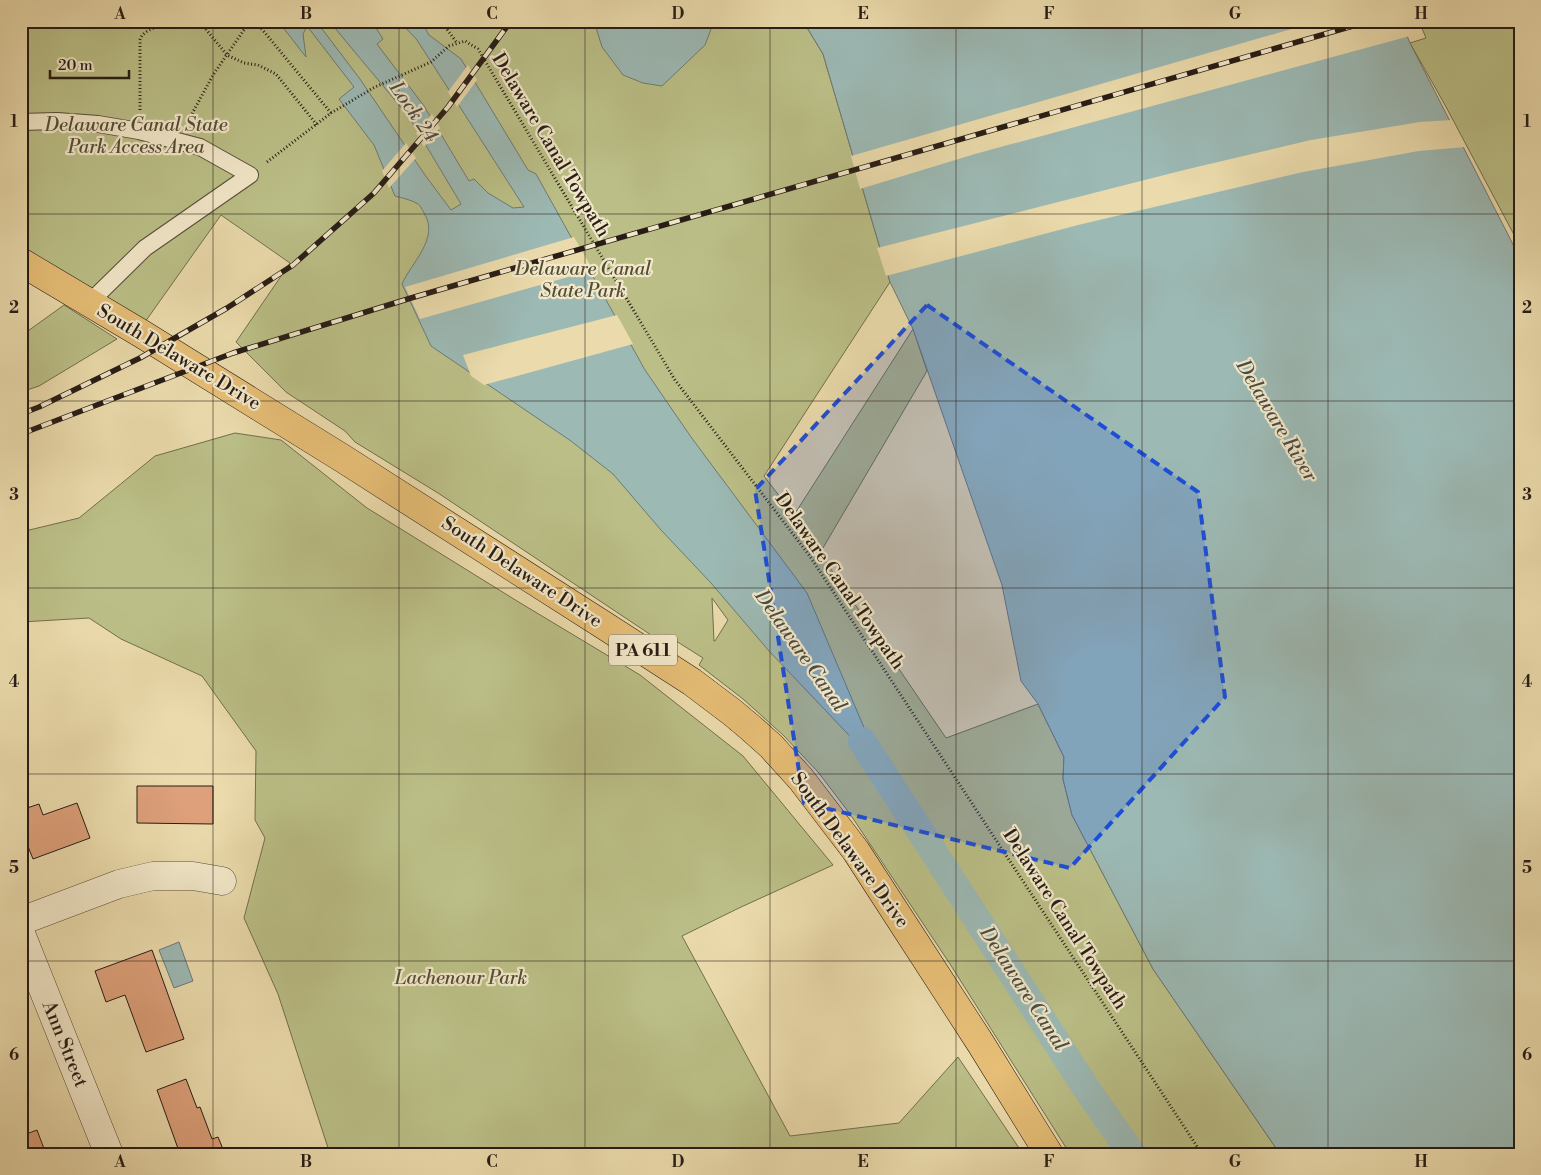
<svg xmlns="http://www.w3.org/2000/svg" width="1541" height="1175" font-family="'Libre Bodoni',serif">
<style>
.green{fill:#bbbf87;stroke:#716e4e;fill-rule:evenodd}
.water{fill:#9cb9b4;stroke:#6d7a75}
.pier{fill:#ebdbac}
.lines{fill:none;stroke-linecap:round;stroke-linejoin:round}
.canal{stroke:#9cb9b4;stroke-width:28}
.building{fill:#dda07a;stroke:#271c16}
.service-casing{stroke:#584c3c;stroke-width:18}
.minor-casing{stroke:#584c3c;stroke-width:29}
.trunk-casing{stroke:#271c16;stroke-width:29}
.path{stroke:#271c16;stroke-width:3;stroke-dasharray:1 2.5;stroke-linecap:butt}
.service{stroke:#f2e8c9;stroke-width:16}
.minor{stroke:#f2e8c9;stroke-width:28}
.trunk{stroke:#e6be76;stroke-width:28}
.rail-casing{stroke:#271c16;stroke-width:5.5}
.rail{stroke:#f2e8c9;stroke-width:4;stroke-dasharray:11;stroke-linecap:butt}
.marked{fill:#1d4ed8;fill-opacity:0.2;stroke:#1d4ed8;stroke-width:4;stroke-dasharray:10 6;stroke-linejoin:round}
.grid{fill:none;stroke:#271c16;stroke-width:1;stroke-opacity:0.55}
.labels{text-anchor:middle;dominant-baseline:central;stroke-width:4.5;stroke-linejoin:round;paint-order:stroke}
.shield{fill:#f2e8c9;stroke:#64594c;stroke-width:1}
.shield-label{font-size:18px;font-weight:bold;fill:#271c16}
.park-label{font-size:19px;font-style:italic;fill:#534d38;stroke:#f2e8c9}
.street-label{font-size:19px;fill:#271c16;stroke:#f2e8c9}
.water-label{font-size:20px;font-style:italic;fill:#4a4b45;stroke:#f2e8c9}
.neatline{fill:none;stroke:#271c16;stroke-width:2}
.grid-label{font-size:16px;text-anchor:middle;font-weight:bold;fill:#271c16}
</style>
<rect width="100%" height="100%" fill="#ebdbac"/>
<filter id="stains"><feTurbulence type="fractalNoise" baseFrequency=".004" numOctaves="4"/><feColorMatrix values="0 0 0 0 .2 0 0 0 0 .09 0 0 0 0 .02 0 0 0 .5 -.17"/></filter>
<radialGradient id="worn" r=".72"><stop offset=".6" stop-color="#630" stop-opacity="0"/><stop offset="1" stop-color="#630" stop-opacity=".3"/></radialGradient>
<!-- green -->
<path class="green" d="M21,21H803L823,54L890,282L764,476L794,515L913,329L927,371L820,553L946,738L1038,704L1064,757L1063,779L1072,815L1153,969L1280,1154H1070L950,964L850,814L818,772L783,735L743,699L699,665L703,658L665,634L660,641L438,493L355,442L345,431L286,392L236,342L290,263L221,215L145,322L70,275L21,247ZM712,598L728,620L715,641H714Z
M1419,21H1470L1472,23L1473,21H1520V246L1445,105L1410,43L1426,38Z
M64,305L117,339L39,386L21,392V336Z
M235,433L281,440L367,508L517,601L640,675L743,756L833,865L739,908L682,936L790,1136L899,1123L958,1057L1023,1154H330L278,994L244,918L265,838L255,820L256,751L202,676L121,639L89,618L21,622V532L79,518L155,456Z"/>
<!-- water -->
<path class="water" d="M278,21H316L360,79L425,175L451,210L461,204L409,117L329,21H385L376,28L383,39L377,44L424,106L469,181L474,179L488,193L513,208L524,207L417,40L403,25L397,21H421L429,35L461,59L528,170L536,174L645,370L691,437L807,593L882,770L769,651L711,583L661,530L613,474L571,441L431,346L402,284C411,263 440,238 424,213C423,211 420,205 418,204C412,200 402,198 395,196L374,145L339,99L354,87L307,26L303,34L306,57Z
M594,21H714L705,45L662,86L643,83L623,75L602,47Z
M803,21H1401L1410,43L1520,258V1154H1280L1153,969L1072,815L1063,779L1064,757L1038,704L1021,681L1002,585L913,329L890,282L823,54Z
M179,942L193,981L174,988L159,950Z"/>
<!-- pier -->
<path class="pier" d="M1319,21H1404L1410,36L975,154L860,189L851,156Z
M468,65L477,80L457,107L448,92Z
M432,114L440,128L424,147L416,133Z
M1452,120L1466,147L1419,151L1303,172L1078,225L886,276L877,248L1184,170L1311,140L1420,122Z
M406,143L416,158L389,188L382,171Z
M574,237L593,270L420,319L405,287Z
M617,315L633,344L484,385L471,376L463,355Z"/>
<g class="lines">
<!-- canal -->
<path class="canal" d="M862,741L1088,1091L1132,1154"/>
</g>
<!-- building -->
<path class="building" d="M137,786H213V824L137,823Z
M77,803L90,838L33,859L21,829V810L39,804L43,815Z
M152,950L184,1039L146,1052L125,995L106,1002L95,971Z
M186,1079L197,1108L200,1107L212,1139L218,1137L225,1154H180L157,1090Z
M37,1130L46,1154H21V1136Z"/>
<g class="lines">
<defs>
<path id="service" d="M21,122L57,121L98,124L139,131L200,147L250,175L145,248L89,303"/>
<path id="minor" d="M21,921L119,884L153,876H193L222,881
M21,934L109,1154"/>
<path id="trunk" d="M21,262L142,334L342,458L605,626L692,682L733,713L752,729L771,746L801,779L856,851L981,1044L1049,1154"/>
</defs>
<!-- service casing -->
<use href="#service" class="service-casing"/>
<!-- minor casing -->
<use href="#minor" class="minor-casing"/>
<!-- trunk casing -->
<use href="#trunk" class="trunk-casing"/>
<!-- path -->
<path class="path" d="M199,21L227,55L244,63L258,65L276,74L317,125
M254,21L261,28L331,113
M441,21L457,43
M140,110V40C143,28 165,25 176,21
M187,123L213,75L250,21
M267,162L331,113L375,87L431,62L449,46L465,41L478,49L675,380L809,555L1202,1154"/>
<!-- service -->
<use href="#service" class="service"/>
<!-- minor -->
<use href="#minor" class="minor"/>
<!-- trunk -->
<use href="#trunk" class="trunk"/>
<defs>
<path id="rail" d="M21,414L39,407L140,358L227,308L293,265L374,193L448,107L511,21
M21,434L233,353L411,298L1370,21"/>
</defs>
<!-- rail casing -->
<use href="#rail" class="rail-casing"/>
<!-- rail -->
<use href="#rail" class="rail"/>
</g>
<!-- marked area -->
<path class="marked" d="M927,305L1198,492L1225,697L1070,868L804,803L755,490Z"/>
<!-- grid -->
<path class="grid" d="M213,21V1154M399,21V1154M585,21V1154M770,21V1154M956,21V1154M1142,21V1154M1328,21V1154M21,214H1520M21,401H1520M21,588H1520M21,774H1520M21,961H1520"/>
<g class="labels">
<!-- shield labels -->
<rect class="shield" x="609" y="634.5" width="68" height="31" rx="4"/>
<g class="shield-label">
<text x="643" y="650">PA 611</text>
</g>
<!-- park labels -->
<g class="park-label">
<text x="136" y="125">Delaware Canal State<tspan x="136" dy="22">Park Access Area</tspan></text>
<text x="583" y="269">Delaware Canal<tspan x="583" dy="22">State Park</tspan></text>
<text x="461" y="978">Lachenour Park</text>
</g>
<!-- street labels -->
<g class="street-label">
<text transform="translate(551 145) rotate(59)">Delaware Canal Towpath</text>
<text transform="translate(179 357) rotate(31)">South Delaware Drive</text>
<text transform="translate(522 572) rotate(33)">South Delaware Drive</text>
<text transform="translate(840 581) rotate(55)">Delaware Canal Towpath</text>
<text transform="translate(850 850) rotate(54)">South Delaware Drive</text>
<text transform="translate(1065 919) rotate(57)">Delaware Canal Towpath</text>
<text transform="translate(65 1044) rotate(68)">Ann Street</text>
</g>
<!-- water labels -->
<g class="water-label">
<text transform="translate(413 112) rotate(55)">Lock 24</text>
<text transform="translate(1276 421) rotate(59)">Delaware River</text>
<text transform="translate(800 651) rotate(55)">Delaware Canal</text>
<text transform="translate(1023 989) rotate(57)">Delaware Canal</text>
</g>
</g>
<!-- margin -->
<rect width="1541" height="1175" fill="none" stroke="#ebdbac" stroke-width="55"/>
<!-- scale -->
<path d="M50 70v8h79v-8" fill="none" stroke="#271c16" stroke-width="2.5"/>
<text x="58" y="70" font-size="15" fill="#271c16" stroke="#f2e8c9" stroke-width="4" paint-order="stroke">20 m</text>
<rect x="28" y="28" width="1486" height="1120" class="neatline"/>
<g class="grid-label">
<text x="120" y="19">A</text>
<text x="306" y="19">B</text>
<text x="492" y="19">C</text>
<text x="678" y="19">D</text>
<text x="863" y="19">E</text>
<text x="1049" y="19">F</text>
<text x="1235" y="19">G</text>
<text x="1421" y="19">H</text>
<text x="14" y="127">1</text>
<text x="1527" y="127">1</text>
<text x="14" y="313">2</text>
<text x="1527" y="313">2</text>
<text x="14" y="500">3</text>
<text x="1527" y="500">3</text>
<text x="14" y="687">4</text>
<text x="1527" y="687">4</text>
<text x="14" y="873">5</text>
<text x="1527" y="873">5</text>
<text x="14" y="1060">6</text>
<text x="1527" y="1060">6</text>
<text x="120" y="1167">A</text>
<text x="306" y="1167">B</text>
<text x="492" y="1167">C</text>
<text x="678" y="1167">D</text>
<text x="863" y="1167">E</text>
<text x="1049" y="1167">F</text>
<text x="1235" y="1167">G</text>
<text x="1421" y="1167">H</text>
</g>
<rect width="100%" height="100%" filter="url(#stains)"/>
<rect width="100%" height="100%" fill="url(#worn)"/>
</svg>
